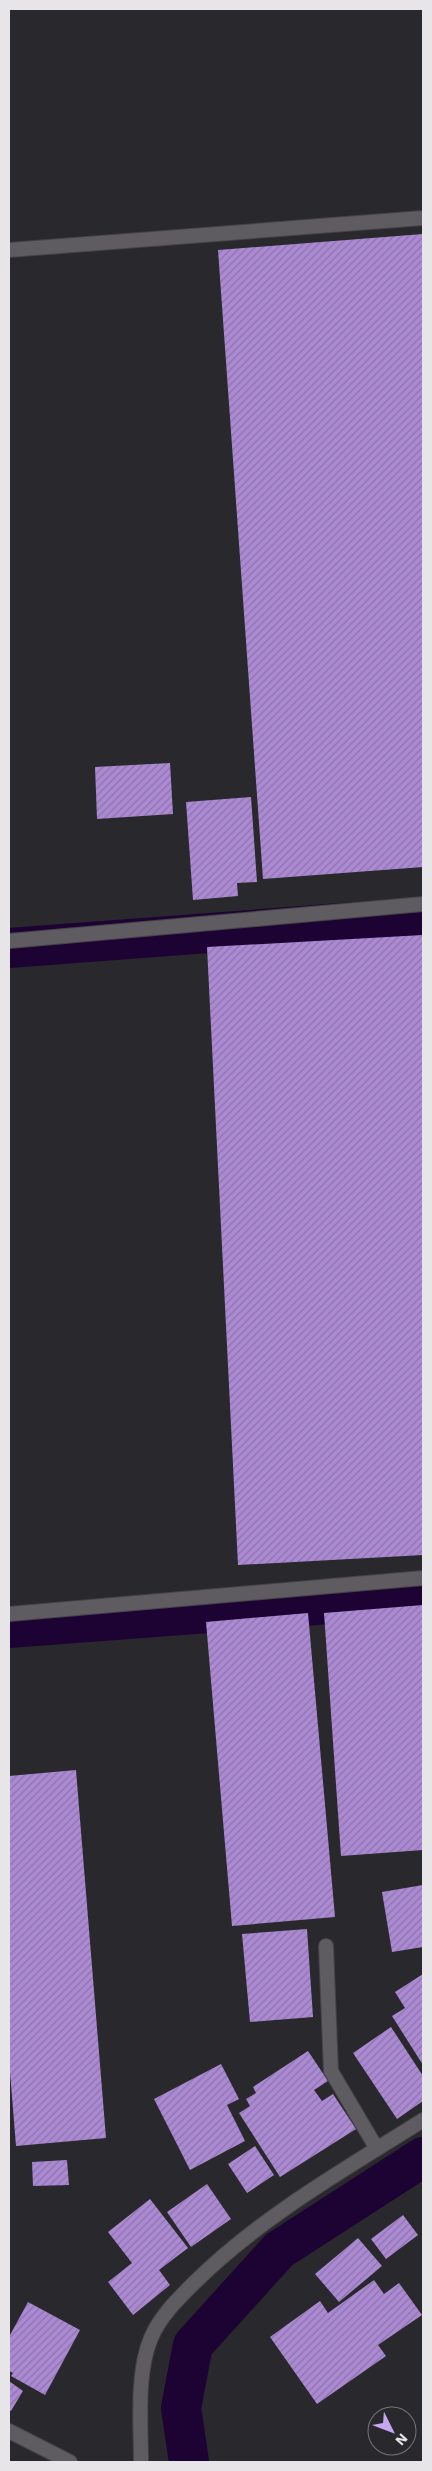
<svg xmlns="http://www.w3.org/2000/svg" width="432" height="2471" font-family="'Work Sans',sans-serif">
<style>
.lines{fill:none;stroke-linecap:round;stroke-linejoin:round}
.canal{stroke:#1d0333;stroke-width:40}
.building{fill:url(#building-hatch)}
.minor-casing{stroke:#454348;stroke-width:16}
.minor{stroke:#5e5b61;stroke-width:14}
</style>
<defs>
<pattern id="building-hatch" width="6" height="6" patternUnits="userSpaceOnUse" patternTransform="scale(1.25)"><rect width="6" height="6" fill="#ab89d3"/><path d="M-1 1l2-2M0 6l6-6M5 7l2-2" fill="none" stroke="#8c75a9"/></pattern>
</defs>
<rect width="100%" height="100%" fill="#29282c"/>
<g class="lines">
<!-- canal -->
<path class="canal" d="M9,948L423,917
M9,1628L423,1597
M189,2462L181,2408L193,2345L279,2250L423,2157"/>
</g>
<!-- building -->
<path class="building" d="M423,234V867L263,879L218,250Z
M170,763L173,814L97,819L95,767Z
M251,797L257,882L237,883L238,896L193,900L186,802Z
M423,935V1555L238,1565L207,947Z
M423,1605V1850L341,1856L324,1613Z
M308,1613L335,1917L232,1926L206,1622Z
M76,1770L106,2138L16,2146L9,2060V1776Z
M423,1885V1947L392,1952L382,1892Z
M307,1929L313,2017L250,2022L242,1934Z
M423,1974V2065L392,2016L405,2008L395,1992Z
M391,2027L423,2076V2101L397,2119L353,2053Z
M308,2051L328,2081L314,2090L322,2101L333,2094L356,2129L280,2177L239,2113L250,2106L246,2099L256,2093L253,2087Z
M221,2064L239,2099L227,2105L245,2141L190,2170L154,2099Z
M255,2146L274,2175L247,2193L228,2164Z
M67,2160L69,2185L33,2186L32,2162Z
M207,2184L231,2219L191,2247L167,2212Z
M150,2199L188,2248L159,2270L170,2285L133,2315L108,2282L132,2263L108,2232Z
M403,2215L418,2235L386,2259L371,2239Z
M358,2238L382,2266L339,2302L315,2274Z
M374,2280L384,2294L399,2283L422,2315L378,2345L386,2356L317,2404L270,2337L320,2301L328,2313Z
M28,2302L80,2330L45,2395L11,2376L13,2373L9,2371V2337Z
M9,2381L23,2391L11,2411L9,2410Z"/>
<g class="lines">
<defs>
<path id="minor" d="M9,250L423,218
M9,941L423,904
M9,1614L423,1578
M326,1946L331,2071L377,2149
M9,2431L70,2462
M141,2462C141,2425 136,2373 151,2338C160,2316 179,2298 195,2282C262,2216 344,2170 423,2120"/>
</defs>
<!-- minor casing -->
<use href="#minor" class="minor-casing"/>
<!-- minor -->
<use href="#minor" class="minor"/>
</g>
<!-- border -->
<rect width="432" height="2471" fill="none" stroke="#e7e5e8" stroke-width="20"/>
<!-- north arrow -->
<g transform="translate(392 2431) rotate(132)"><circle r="24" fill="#29282c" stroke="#757477"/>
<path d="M0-4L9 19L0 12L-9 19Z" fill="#c7a6ef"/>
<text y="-8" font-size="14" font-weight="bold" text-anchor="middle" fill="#e7e5e8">N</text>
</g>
</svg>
